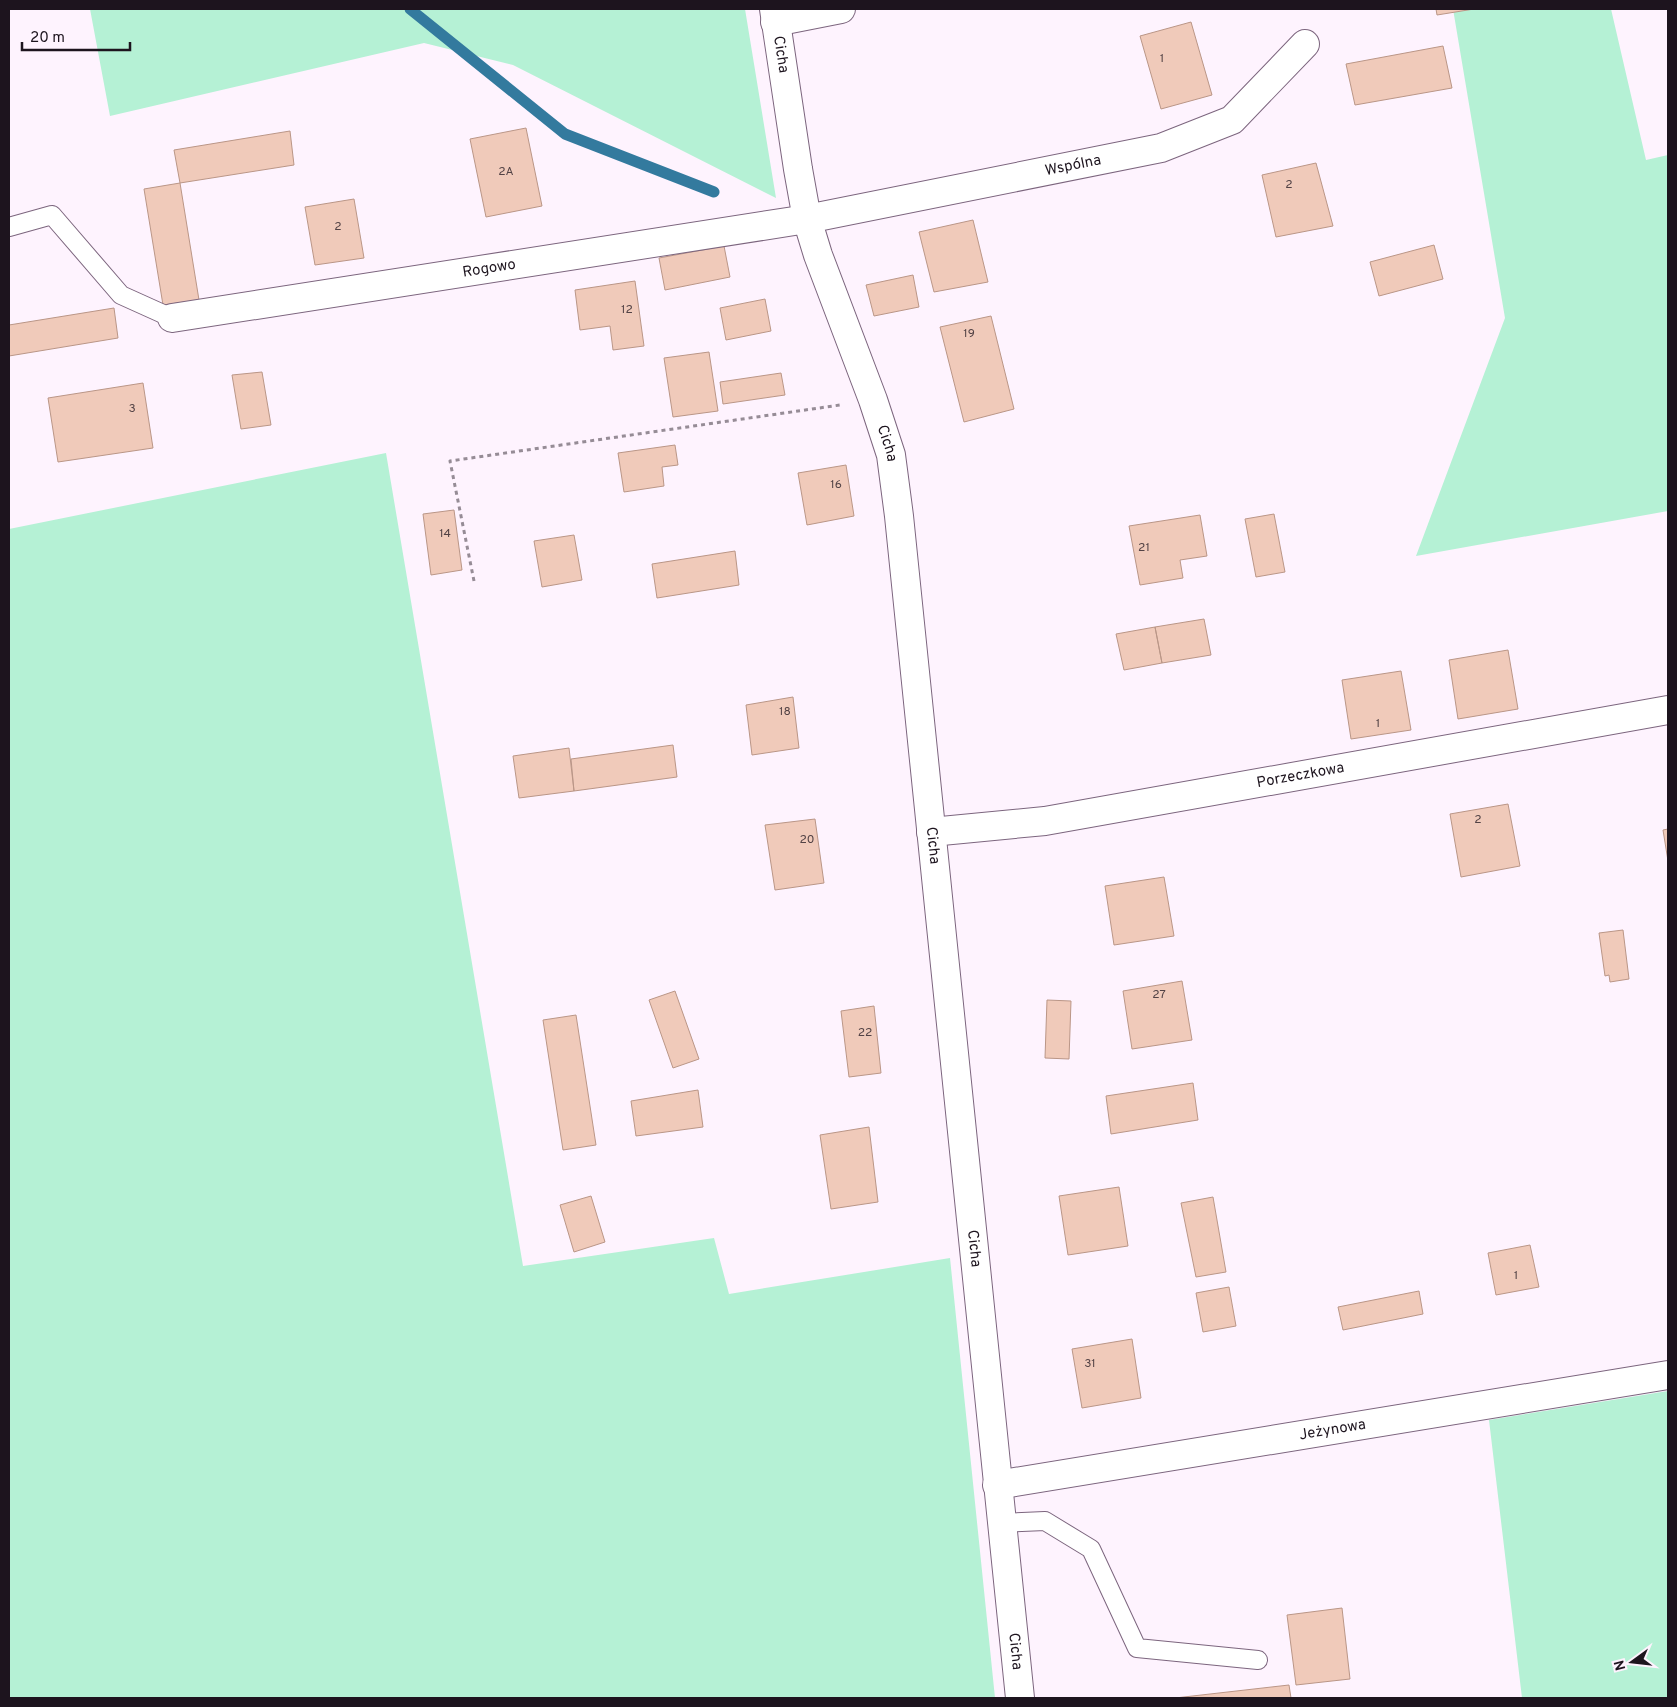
<svg xmlns="http://www.w3.org/2000/svg" width="1677" height="1707" font-family="Overpass,sans-serif">
<style>
.green{fill:#b5f1d5}
.lines{fill:none;stroke-linecap:round;stroke-linejoin:round}
.stream{stroke:#337a9e;stroke-width:11}
.building{fill:#f0caba;stroke:#ba9687}
.lane-casing{stroke:#7c657e;stroke-width:20}
.street-casing{stroke:#7c657e;stroke-width:30}
.path{stroke:#968c96;stroke-width:3;stroke-dasharray:4 4;stroke-linecap:butt}
.lane{stroke:#fff;stroke-width:18}
.street{stroke:#fff;stroke-width:28}
.labels{text-anchor:middle;dominant-baseline:central;stroke-width:5;stroke-linejoin:round;paint-order:stroke}
.number-label{font-size:12px;fill:#524245}
.street-label{font-size:15px;fill:#1d141e;stroke:#fef3fe}
</style>
<rect width="100%" height="100%" fill="#fef3fe"/>
<!-- green -->
<path class="green" d="M90,9H745L776,198L513,65L424,43L110,116Z
M1453,9H1611L1646,160L1668,155V511L1416,556L1505,318Z
M386,453L523,1266L714,1238L729,1294L950,1258L995,1698H9V529Z
M1668,1391V1698H1522L1489,1420Z"/>
<g class="lines">
<!-- stream -->
<path class="stream" d="M410,9L565,134L714,192"/>
</g>
<!-- building -->
<path class="building" d="M1436,9H1474L1437,15Z
M1191,22L1212,95L1161,109L1140,36Z
M1443,46L1452,88L1355,105L1346,64Z
M526,128L542,206L486,217L470,139Z
M290,131L294,165L180,183L174,150Z
M1316,163L1333,226L1276,237L1262,175Z
M180,183L199,300L163,305L144,189Z
M354,199L364,258L315,265L305,207Z
M973,220L988,282L934,292L919,232Z
M1434,245L1443,279L1379,296L1370,262Z
M724,246L730,277L665,290L659,258Z
M913,275L919,307L874,316L866,285Z
M635,281L644,346L613,350L610,326L580,330L575,290Z
M765,299L771,331L726,340L720,308Z
M114,308L118,338L9,356V325Z
M991,316L1014,409L964,422L940,327Z
M709,352L718,411L673,417L664,358Z
M262,372L271,425L241,429L232,375Z
M781,373L785,395L723,404L720,382Z
M143,383L153,448L58,462L48,398Z
M675,445L678,465L662,467L664,486L624,492L618,453Z
M846,465L854,516L807,525L798,473Z
M454,510L462,570L431,575L423,514Z
M1274,514L1285,572L1256,577L1245,519Z
M1200,515L1207,556L1180,560L1183,578L1140,585L1129,526Z
M574,535L582,580L542,587L534,541Z
M735,551L739,585L657,598L652,564Z
M1204,619L1211,655L1162,663L1155,627Z
M1155,627L1162,663L1124,670L1116,634Z
M1508,650L1518,709L1458,719L1449,660Z
M1401,671L1411,730L1351,739L1342,680Z
M793,697L799,748L752,755L746,705Z
M673,745L677,777L574,791L571,759Z
M569,748L574,791L519,798L513,756Z
M1508,804L1520,866L1461,877L1450,814Z
M815,819L824,883L775,890L765,825Z
M1668,829V861L1663,830Z
M1164,877L1174,936L1114,945L1105,886Z
M1623,930L1629,979L1610,982L1609,975L1605,976L1599,933Z
M1182,981L1192,1040L1132,1049L1123,991Z
M675,991L699,1059L673,1068L649,1000Z
M1047,1000L1071,1001L1069,1059L1045,1058Z
M874,1006L881,1073L849,1077L841,1011Z
M576,1015L596,1145L563,1150L543,1020Z
M1193,1083L1198,1120L1111,1134L1106,1096Z
M698,1090L703,1127L636,1136L631,1101Z
M869,1127L878,1202L831,1209L820,1135Z
M1119,1187L1128,1246L1068,1255L1059,1196Z
M591,1196L605,1242L574,1252L560,1205Z
M1213,1197L1226,1272L1196,1277L1181,1203Z
M1530,1245L1539,1287L1496,1295L1488,1253Z
M1229,1287L1236,1326L1203,1332L1196,1293Z
M1419,1291L1423,1314L1343,1330L1338,1307Z
M1132,1339L1141,1398L1082,1408L1072,1349Z
M1342,1608L1350,1679L1296,1685L1287,1615Z
M1289,1685L1291,1698H1175Z"/>
<g class="lines">
<defs>
<path id="lane" d="M9,227L52,215L121,295L172,318
M1001,1523L1045,1521L1091,1549L1137,1648L1258,1660"/>
<g id="street">
<path id="s1" d="M774,9L798,169L807,219L818,255L873,400L891,455L899,516L1020,1698"/>
<path d="M775,22L841,9"/>
<path id="s2" d="M172,318L807,219L1161,148L1232,120L1305,44"/>
<path id="s3" d="M931,832L1045,821L1668,710"/>
<path id="s4" d="M997,1485L1668,1375"/>
</g>
</defs>
<!-- lane casing -->
<use href="#lane" class="lane-casing"/>
<!-- street casing -->
<use href="#street" class="street-casing"/>
<!-- path -->
<path class="path" d="M474,581L450,461L840,405"/>
<!-- lane -->
<use href="#lane" class="lane"/>
<!-- street -->
<use href="#street" class="street"/>
</g>
<g class="labels">
<!-- number labels -->
<g class="number-label">
<text x="1162" y="59">1</text>
<text x="506" y="172">2A</text>
<text x="1289" y="185">2</text>
<text x="338" y="227">2</text>
<text x="627" y="310">12</text>
<text x="969" y="334">19</text>
<text x="132" y="409">3</text>
<text x="836" y="485">16</text>
<text x="445" y="534">14</text>
<text x="1144" y="548">21</text>
<text x="785" y="712">18</text>
<text x="1378" y="724">1</text>
<text x="1478" y="820">2</text>
<text x="807" y="840">20</text>
<text x="1159" y="995">27</text>
<text x="865" y="1033">22</text>
<text x="1516" y="1276">1</text>
<text x="1090" y="1364">31</text>
</g>
<!-- street labels -->
<g class="street-label">
<text stroke="none"><textPath href="#s1" startOffset="46">Cicha</textPath></text>
<text stroke="none"><textPath href="#s2" startOffset="914">Wspólna</textPath></text>
<text stroke="none"><textPath href="#s2" startOffset="321">Rogowo</textPath></text>
<text stroke="none"><textPath href="#s1" startOffset="451">Cicha</textPath></text>
<text stroke="none"><textPath href="#s3" startOffset="374">Porzeczkowa</textPath></text>
<text stroke="none"><textPath href="#s1" startOffset="856">Cicha</textPath></text>
<text stroke="none"><textPath href="#s1" startOffset="1261">Cicha</textPath></text>
<text stroke="none"><textPath href="#s4" startOffset="340">Jeżynowa</textPath></text>
<text stroke="none"><textPath href="#s1" startOffset="1666">Cicha</textPath></text>
</g>
</g>
<!-- border -->
<rect width="1677" height="1707" fill="none" stroke="#1d141e" stroke-width="20"/>
<!-- north arrow -->
<g transform="translate(1632 1662) rotate(255)" stroke="#fef3fe" stroke-width="4" paint-order="stroke">
<path d="M0-4L9 19L0 12L-9 19Z" fill="#1d141e"/>
<text y="-8" font-size="14" font-weight="bold" text-anchor="middle" fill="#1d141e">N</text>
</g>
<!-- scale -->
<path d="M22 42v8h108v-8" fill="none" stroke="#1d141e" stroke-width="2.5"/>
<text x="30" y="42" font-size="15" fill="#1d141e" stroke="#fef3fe" stroke-width="4" paint-order="stroke">20 m</text>
</svg>
